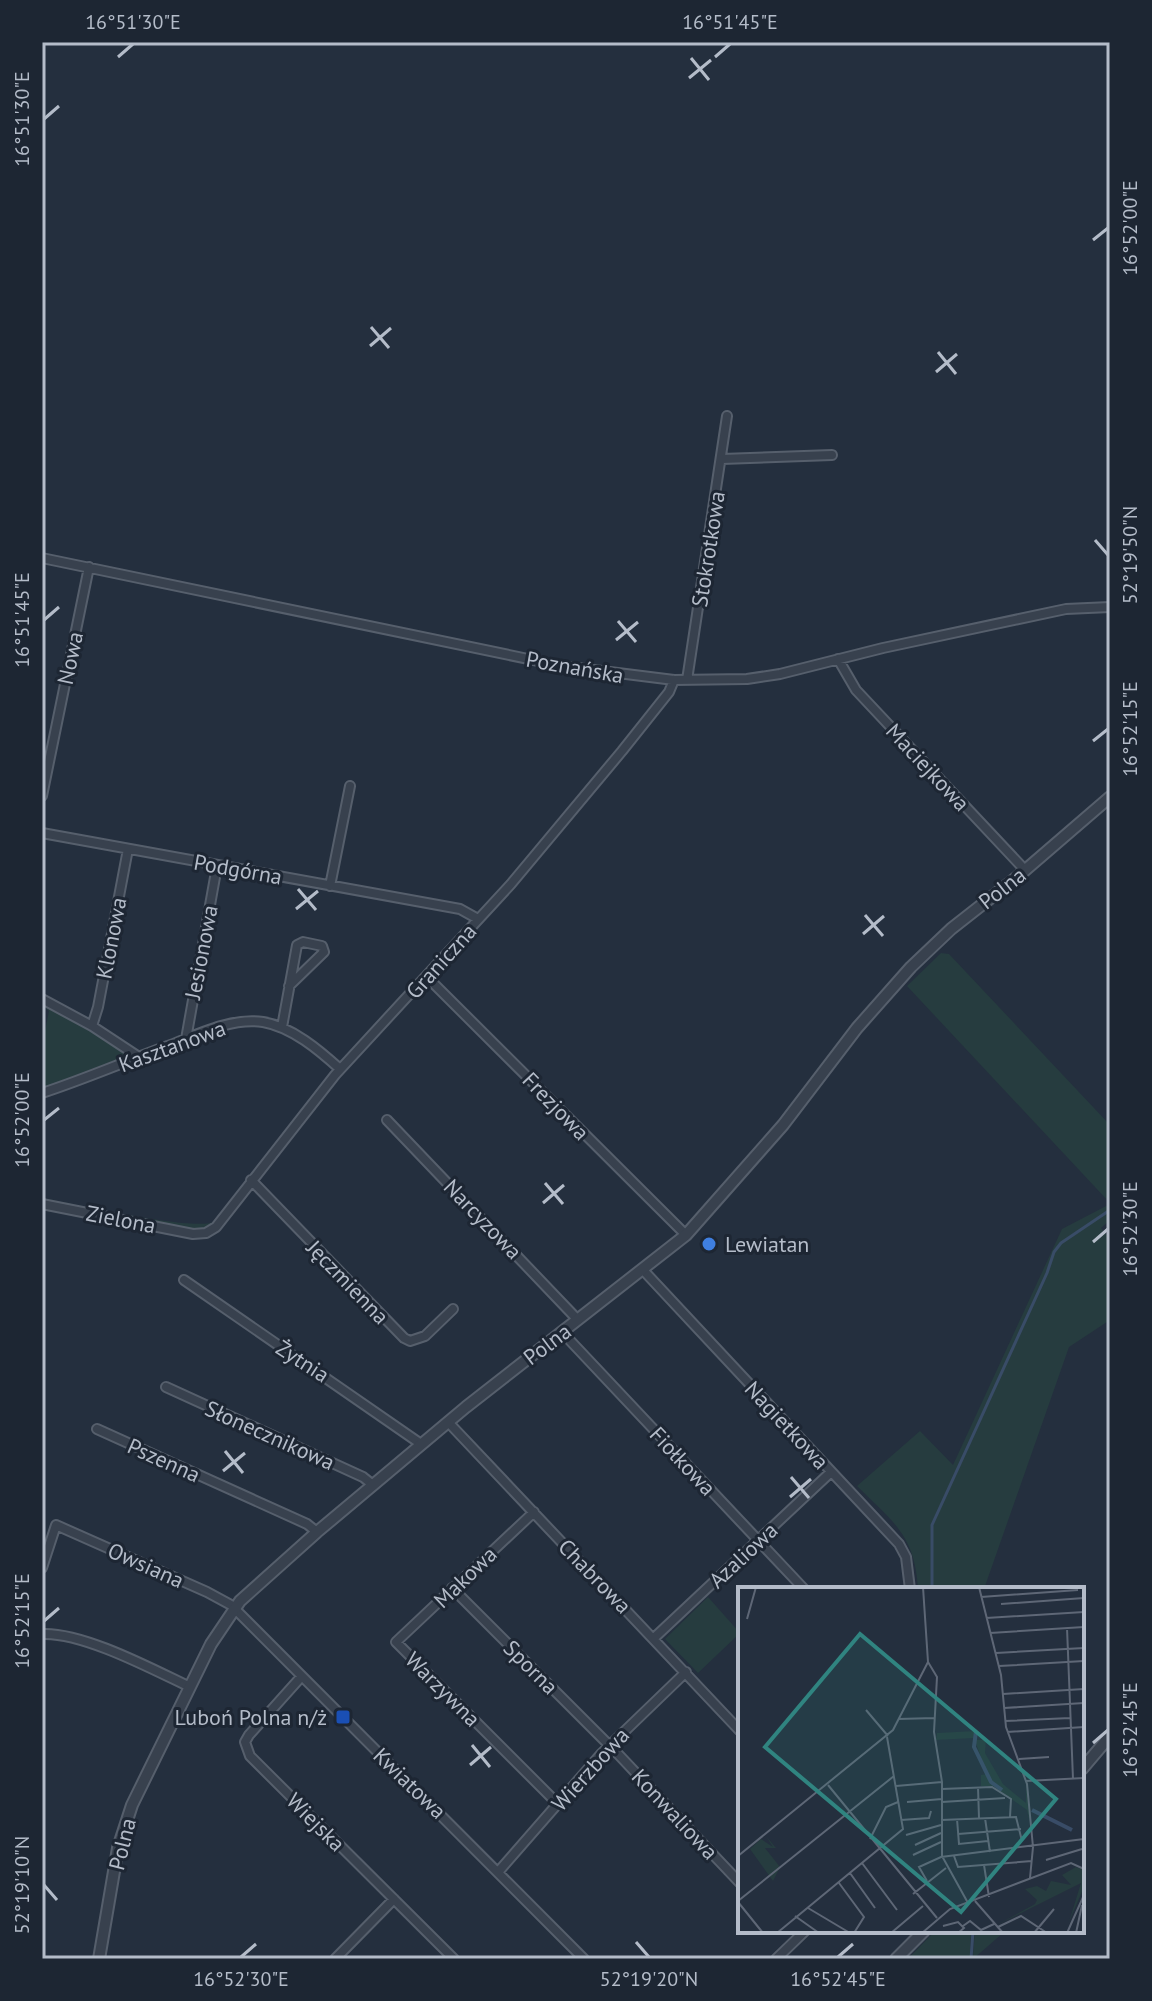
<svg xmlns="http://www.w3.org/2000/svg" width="1152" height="2001" font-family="'PT Sans',sans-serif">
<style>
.green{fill:#263c3f}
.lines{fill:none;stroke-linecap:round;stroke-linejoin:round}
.stream{stroke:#394c67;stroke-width:3}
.minor-casing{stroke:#565f6c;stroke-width:12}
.tertiary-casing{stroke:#565f6c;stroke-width:14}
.minor{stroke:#38414e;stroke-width:8}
.tertiary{stroke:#38414e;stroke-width:10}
.ticks{fill:none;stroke:#b4bcc9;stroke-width:3}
.shop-dot{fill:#3f7fe0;stroke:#1d2633;stroke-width:3}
.transit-dot{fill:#1a4fb4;stroke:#1d2633;stroke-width:3}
.labels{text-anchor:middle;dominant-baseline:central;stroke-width:6;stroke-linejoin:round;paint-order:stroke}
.street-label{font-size:22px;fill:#b4bcc9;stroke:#1d2633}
.poi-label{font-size:22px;fill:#b4bcc9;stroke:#1d2633;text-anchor:start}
.inset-river{fill:none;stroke:#394c67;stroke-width:4}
.inset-road{fill:none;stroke:#5e6776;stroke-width:2}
.view{fill:#308480;fill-opacity:0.15;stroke:#308480;stroke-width:4}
.inset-edge{fill:none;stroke:#b4bcc9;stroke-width:4}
.neatline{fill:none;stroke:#b4bcc9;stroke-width:3}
.ticks-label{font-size:20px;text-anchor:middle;fill:#b4bcc9}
</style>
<rect width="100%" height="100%" fill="#242f3e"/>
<!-- green -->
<path class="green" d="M941,953L949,954L1110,1125V1203L907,986Z
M42,1005L85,1027L123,1051L124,1057L42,1088V1046L49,1011Z
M42,1198C76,1204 191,1231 214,1222L204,1230L194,1229Z
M1110,1204V1220L1101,1228L1110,1239V1320L1069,1347L984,1589H918C915,1535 893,1522 857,1486L920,1431L953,1465L1062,1229Z
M708,1597L740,1633L698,1673L665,1639Z
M935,1931H971L970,1959H908Z
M975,1931L1003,1933L973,1959V1956Z"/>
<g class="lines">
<!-- stream -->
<path class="stream" d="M932,1589V1525L1047,1273L1054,1252L1061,1243L1110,1210
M971,1959L973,1931"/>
<defs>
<path id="minor" d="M722,459L832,455
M42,558L562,666L674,680L747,679L780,674L883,648L1066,609L1110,607
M838,659L856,690L1025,870
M687,680L727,416
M42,796L89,567
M42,833L460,909L478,919
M330,886L350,786
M427,977L686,1235
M42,999L92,1026L139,1057
M92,1026L98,1007L128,849
M282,1027L297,945L303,942L322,946L324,952L289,986
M186,1039L217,866
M42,1093C85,1079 126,1061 168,1046C196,1035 232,1017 263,1022C292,1027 319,1050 340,1069
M387,1120L578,1320
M251,1180L404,1338L410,1341L425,1336L453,1309
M42,1204L193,1234L206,1233L216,1227L335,1075L511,884L622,751L669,692L674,680
M643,1270L899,1544L906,1557L910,1589
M184,1280L421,1444
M562,1332L804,1589
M166,1387L363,1477L373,1485
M448,1422L740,1731
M97,1429L307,1524L317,1532
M534,1512L396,1642L558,1804
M42,1568L56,1525L207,1592L231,1605L584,1959
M452,1588L618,1754L740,1883
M42,1634C83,1632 152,1669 190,1687
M654,1638L831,1472
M301,1677L249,1735L245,1742L250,1756L454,1959
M499,1871L602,1753L686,1672
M335,1959L394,1899
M776,1959L805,1931"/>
<path id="tertiary" d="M1082,1769L1110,1736
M99,1959L118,1848L132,1805L211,1644L240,1601L317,1532L466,1407L686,1235L783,1125L857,1028L911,967L951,929L1016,878L1110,797
M896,1959L924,1931"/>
</defs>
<!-- minor casing -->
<use href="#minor" class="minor-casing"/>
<!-- tertiary casing -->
<use href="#tertiary" class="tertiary-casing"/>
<!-- minor -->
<use href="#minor" class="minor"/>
<!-- tertiary -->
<use href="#tertiary" class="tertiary"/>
</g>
<!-- ticks -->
<path class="ticks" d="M118,57L133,44M715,57L730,44M691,58L709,80M689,78L711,60M44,119L59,106M1093,240L1108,228M371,327L389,348M370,346L391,328M938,352L956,374M936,372L957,354M1095,540L1108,555M44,620L59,607M618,621L636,642M616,640L638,622M1093,741L1108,729M298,889L316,910M296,909L318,891M865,915L883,936M863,934L884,916M44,1120L59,1108M545,1183L563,1204M543,1203L564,1185M1093,1242L1108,1229M225,1451L243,1473M223,1471L245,1453M791,1477L809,1498M790,1497L811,1479M44,1621L59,1608M1093,1743L1108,1730M472,1745L490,1767M470,1765L491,1747M44,1885L57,1900M636,1942L649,1957M241,1957L256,1944M838,1957L853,1944"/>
<!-- markers -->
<circle class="shop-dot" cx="709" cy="1244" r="8"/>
<rect class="transit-dot" x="335" y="1709" width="16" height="16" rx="4"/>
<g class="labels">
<!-- street labels -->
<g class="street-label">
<text transform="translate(708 549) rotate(-81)">Stokrotkowa</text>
<text transform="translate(70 658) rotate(-78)">Nowa</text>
<text transform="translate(575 667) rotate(10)">Poznańska</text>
<text transform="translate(928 767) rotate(47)">Maciejkowa</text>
<text transform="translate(238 869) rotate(10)">Podgórna</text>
<text transform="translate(1002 888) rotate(-38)">Polna</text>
<text transform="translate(111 938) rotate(-79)">Klonowa</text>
<text transform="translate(201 952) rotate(-79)">Jesionowa</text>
<text transform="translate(441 961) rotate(-48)">Graniczna</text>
<text transform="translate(172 1046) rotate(-20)">Kasztanowa</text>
<text transform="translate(556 1106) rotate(46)">Frezjowa</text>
<text transform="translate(121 1219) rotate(11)">Zielona</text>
<text transform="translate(483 1219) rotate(46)">Narcyzowa</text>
<text transform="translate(348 1282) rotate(46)">Jęczmienna</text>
<text transform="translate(547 1344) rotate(-37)">Polna</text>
<text transform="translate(303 1361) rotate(33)">Żytnia</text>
<text transform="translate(787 1425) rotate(47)">Nagietkowa</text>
<text transform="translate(270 1435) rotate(24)">Słonecznikowa</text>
<text transform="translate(164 1460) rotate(24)">Pszenna</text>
<text transform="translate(683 1461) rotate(47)">Fiołkowa</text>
<text transform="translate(743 1555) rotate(-43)">Azaliowa</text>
<text transform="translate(146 1565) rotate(24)">Owsiana</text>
<text transform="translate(595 1576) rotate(46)">Chabrowa</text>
<text transform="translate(465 1577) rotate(-44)">Makowa</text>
<text transform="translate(531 1667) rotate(45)">Sporna</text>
<text transform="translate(443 1689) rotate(45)">Warzywna</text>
<text transform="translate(590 1769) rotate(-48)">Wierzbowa</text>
<text transform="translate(410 1783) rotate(44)">Kwiatowa</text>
<text transform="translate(675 1814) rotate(47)">Konwaliowa</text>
<text transform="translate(316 1822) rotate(45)">Wiejska</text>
<text transform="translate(122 1844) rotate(-76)">Polna</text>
</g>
<!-- poi labels -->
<g class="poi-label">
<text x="725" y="1244">Lewiatan</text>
<text x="327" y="1717" text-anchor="end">Luboń Polna n/ż</text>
</g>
</g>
<!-- overview -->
<g transform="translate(738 1587)">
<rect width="346" height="346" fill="#242f3e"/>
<path d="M237,144L238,153H248L247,166L265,197L288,216V196L292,236L289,223L255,199H243V188L249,187L236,151L198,153L199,146ZM28,249L38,261H27L42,280L35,294L12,262L23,252L35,260ZM338,280L346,283V300L331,335L343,296L259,338L297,317L299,313L287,302L299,299L308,304L313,294L333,298L324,288Z" fill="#263c3f"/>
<path class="inset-river" d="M238,144L236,160L253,195L264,203M294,223L334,243"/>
<path class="inset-road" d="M241,0L263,88L268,140L289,197L295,260L292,291M243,10L340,3M263,17L346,11M248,31L346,25M9,32L18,0M329,41L335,192M252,46L346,40M258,66L346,61M190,75L199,90L196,145L204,195V269L230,316M261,79L346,74M265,107L346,102M266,121L346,116M128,123L150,149M160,132L197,131M267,134L332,131M269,145L346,140M281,172L311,170M288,194L346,191M90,198L199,331M158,199L204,195M240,200L241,231M204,202L254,200L273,212L272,230M169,215L204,212M204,215L267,211M247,231L252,265M219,232L221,257L250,254M163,233L191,231L193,224M203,233L278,230L284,254M220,247L283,242M168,248L203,238M132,252L148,220L160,215M177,258L203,246M175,268L203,255M0,269L155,143L190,75L185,0M216,269L220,280L294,274M308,273L344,262M124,276L159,323M246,278L251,310M112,286L137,321M189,294L181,280L203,270L346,252M101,296L126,330L116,346M175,307L208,281M0,314L156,189M237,314L265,346M0,315L25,346M70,321L112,346M57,329L81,346M205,339L220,335L226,341L220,346M225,339L232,334L243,343L256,337M260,340L283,329L309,346M39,346L165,242L149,150M153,346L185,319M184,346L212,322L333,276L346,282M296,346L316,322M329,346L346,308M338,346L344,318"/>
<path class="view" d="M122,47L318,212L223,325L27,160Z"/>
<rect width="346" height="346" class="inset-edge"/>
</g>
<!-- border -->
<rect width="1152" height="2001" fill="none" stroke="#1d2633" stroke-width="88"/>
<rect x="44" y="44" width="1064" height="1913" class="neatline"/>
<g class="ticks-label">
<text x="133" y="29">16°51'30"E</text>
<text x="730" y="29">16°51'45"E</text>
<text transform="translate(22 119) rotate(-90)" y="7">16°51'30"E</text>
<text transform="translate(1130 228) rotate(-90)" y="7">16°52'00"E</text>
<text transform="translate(1130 555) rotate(-90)" y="7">52°19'50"N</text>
<text transform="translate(22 620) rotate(-90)" y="7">16°51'45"E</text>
<text transform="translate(1130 729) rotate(-90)" y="7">16°52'15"E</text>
<text transform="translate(22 1120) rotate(-90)" y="7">16°52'00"E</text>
<text transform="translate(1130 1229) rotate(-90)" y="7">16°52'30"E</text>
<text transform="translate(22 1621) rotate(-90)" y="7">16°52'15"E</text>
<text transform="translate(1130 1730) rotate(-90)" y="7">16°52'45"E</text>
<text transform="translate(22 1885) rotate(-90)" y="7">52°19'10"N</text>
<text x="241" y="1986">16°52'30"E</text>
<text x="649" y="1986">52°19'20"N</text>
<text x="838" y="1986">16°52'45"E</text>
</g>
</svg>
